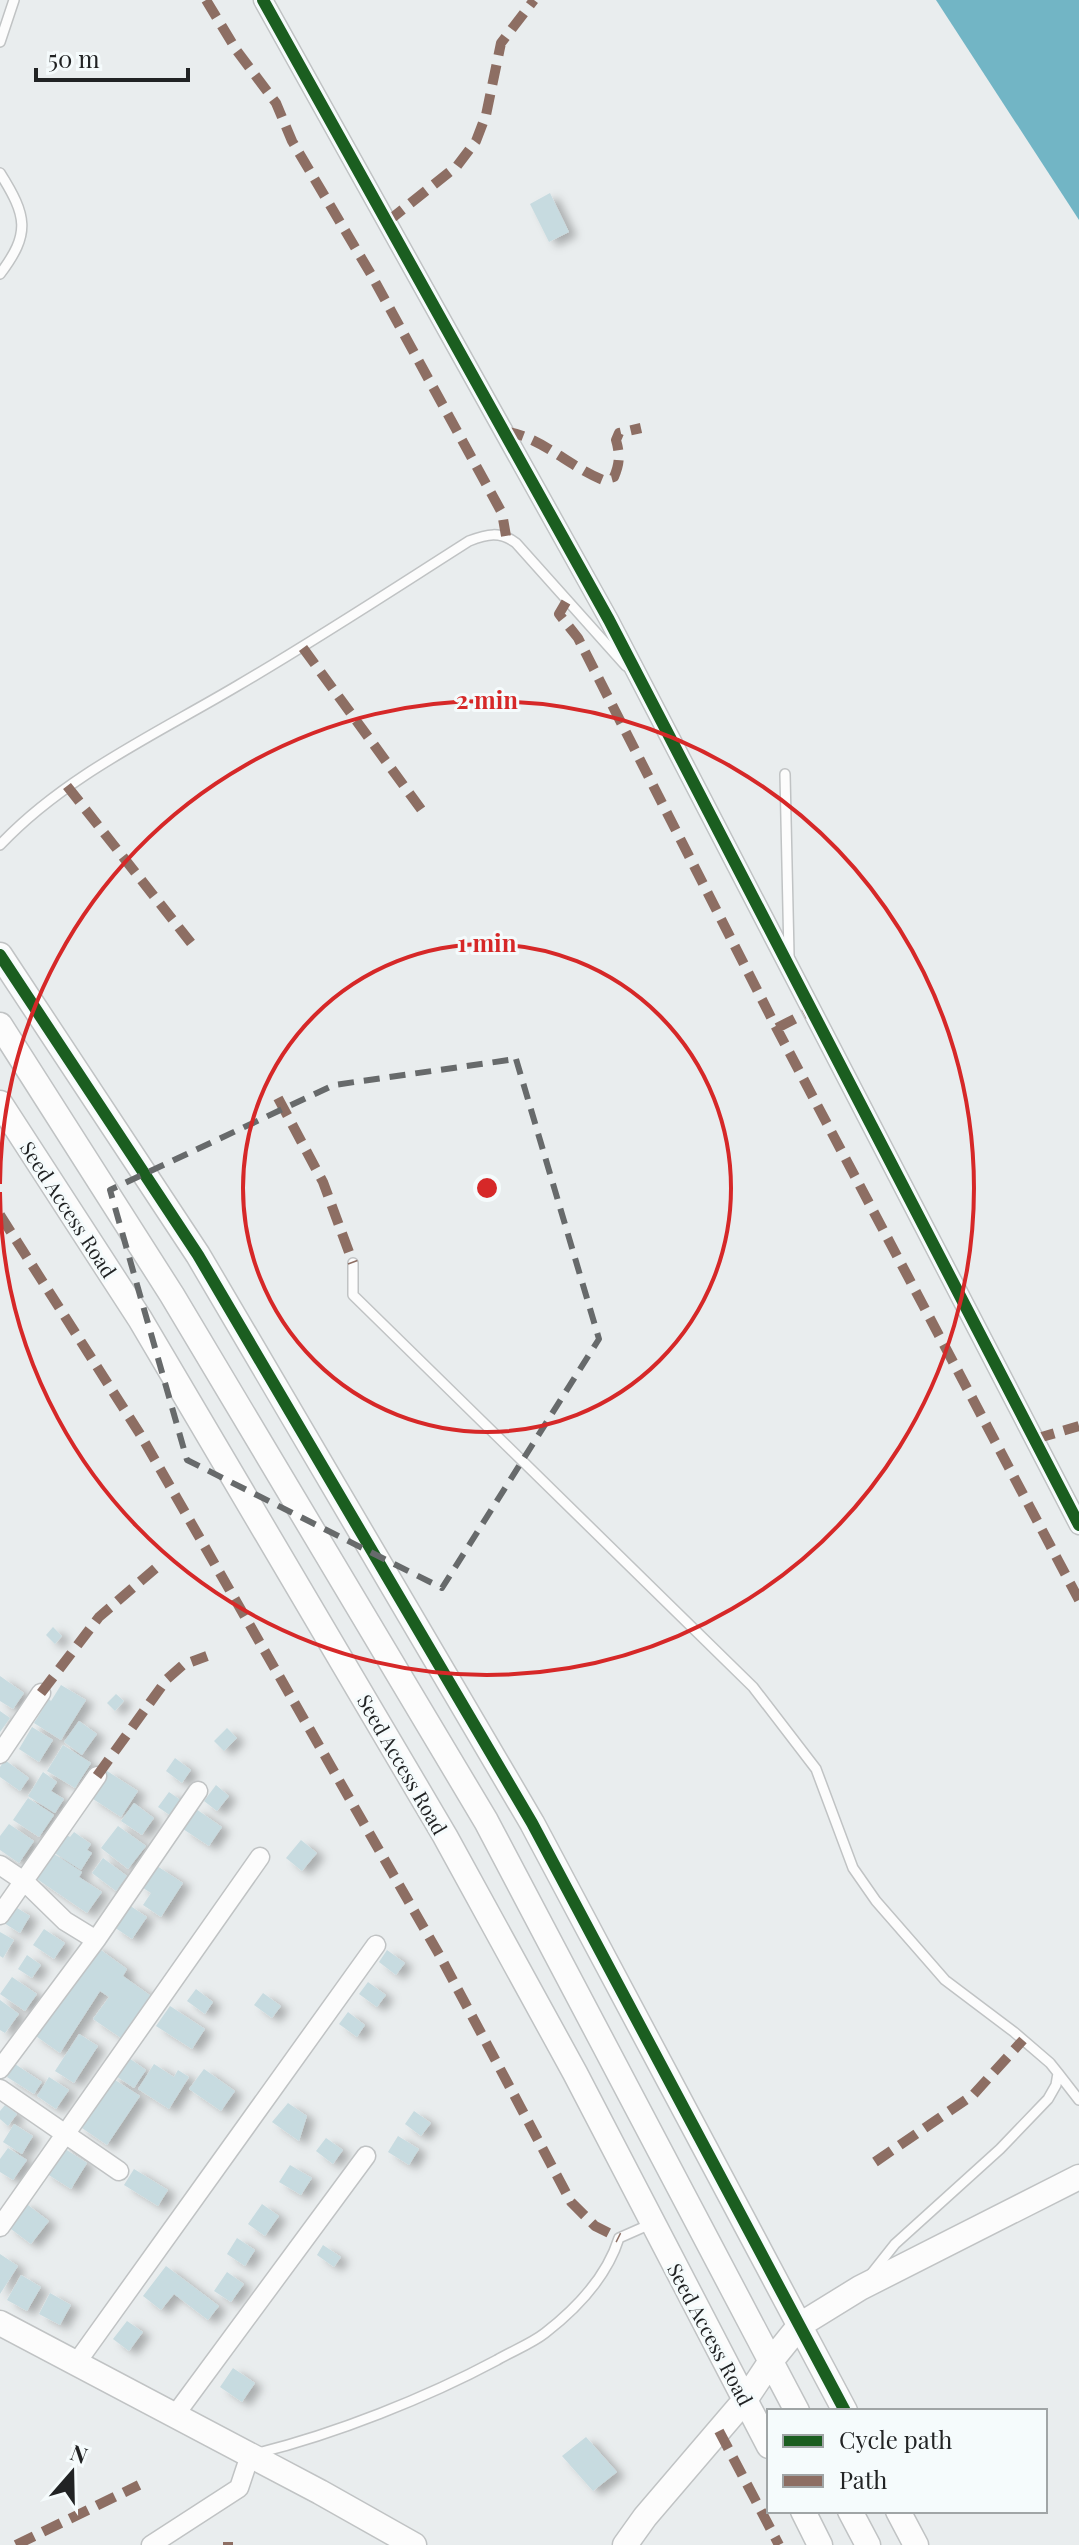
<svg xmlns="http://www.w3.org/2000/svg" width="1079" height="2545" font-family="'Playfair Display',serif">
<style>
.water{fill:#72b5c5}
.building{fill:#c7dbe0;filter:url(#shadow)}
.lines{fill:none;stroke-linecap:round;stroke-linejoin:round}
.lane-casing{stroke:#c0c3c4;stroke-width:12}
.street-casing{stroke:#c0c3c4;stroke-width:21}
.secondary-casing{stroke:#c0c3c4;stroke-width:27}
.lane{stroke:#fcfcfc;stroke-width:9}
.street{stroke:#fcfcfc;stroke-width:18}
.secondary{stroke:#fcfcfc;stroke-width:24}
.quiet{stroke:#8d6e63;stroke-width:10;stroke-dasharray:20 10;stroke-linecap:butt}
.cycleway-casing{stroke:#f5fbfc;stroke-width:17}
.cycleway{stroke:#1b5e20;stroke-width:12}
.marked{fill:none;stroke:#676a6b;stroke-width:6;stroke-dasharray:16 10;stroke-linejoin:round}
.ring{fill:none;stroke:#d62828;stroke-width:4}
.labels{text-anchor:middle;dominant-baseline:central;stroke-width:6;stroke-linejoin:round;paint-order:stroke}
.street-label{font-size:20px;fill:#212324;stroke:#f5fbfc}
.centre{fill:#d62828;stroke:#f5fbfc;stroke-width:4}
.ring-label{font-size:24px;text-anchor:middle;font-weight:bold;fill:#d62828;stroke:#f5fbfc;stroke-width:6;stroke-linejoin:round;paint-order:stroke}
</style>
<defs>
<filter id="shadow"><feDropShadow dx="8" dy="4.5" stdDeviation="4" flood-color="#0004"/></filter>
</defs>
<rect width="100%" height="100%" fill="#e9edee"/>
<!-- water -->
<path class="water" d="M936,0H1079V220Z"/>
<!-- building -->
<path class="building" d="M550,193L569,232L549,242L530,204Z
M53,1627L62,1636L55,1644L46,1635Z
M0,1676L24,1693L13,1709L0,1701Z
M61,1685L86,1700L61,1740L34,1723L49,1699L51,1701Z
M116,1694L124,1701L115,1711L107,1703Z
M0,1711L10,1718L0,1732Z
M79,1721L97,1734L82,1755L64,1742Z
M32,1727L53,1740L39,1762L19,1749Z
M227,1728L237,1738L224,1751L214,1741Z
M63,1745L91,1763L75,1788L47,1771Z
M175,1758L191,1770L182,1783L166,1771Z
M5,1760L29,1778L20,1791L0,1777V1767Z
M107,1771L138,1791L121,1817L90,1797Z
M43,1772L57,1782L51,1791L64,1799L55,1813L28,1796Z
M216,1785L229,1796L217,1811L204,1801Z
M169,1792L182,1801L171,1816L158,1807Z
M28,1798L54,1815L39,1837L13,1820Z
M134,1803L154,1818L142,1835L121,1821Z
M196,1809L222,1827L209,1846L183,1829Z
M9,1824L34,1841L19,1863L0,1850V1836Z
M118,1826L146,1846L128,1869L101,1848Z
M74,1832L91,1844L87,1850L92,1853L81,1870L53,1852L65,1834L70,1837Z
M301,1840L317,1853L302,1871L286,1858Z
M51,1852L82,1872L79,1877L102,1892L87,1913L34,1877Z
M103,1858L127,1876L116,1891L92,1873Z
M157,1866L183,1883L161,1917L143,1905L151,1893L140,1886Z
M129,1905L147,1917L132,1939L114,1927Z
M14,1906L30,1916L20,1933L4,1923Z
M44,1929L65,1943L54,1959L33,1945Z
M0,1932L14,1940L3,1958L0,1956Z
M94,1945L127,1969L123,1976L151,1996L121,2038L93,2019L109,1997L100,1991L60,2053L33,2034Z
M387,1950L405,1963L396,1975L379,1962Z
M27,1955L41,1965L32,1978L18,1969Z
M12,1977L37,1994L25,2011L0,1994Z
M368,1982L386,1995L377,2007L359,1994Z
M196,1989L213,2002L205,2014L187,2001Z
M263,1993L281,2006L272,2018L254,2005Z
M0,2000L19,2014L5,2033L0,2030Z
M170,2006L205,2029L192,2049L156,2026Z
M348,2012L365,2025L357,2037L339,2024Z
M79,2034L98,2046L74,2083L55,2071Z
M126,2056L146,2070L134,2088L113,2074Z
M15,2064L42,2082L34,2094L7,2077Z
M154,2064L174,2077L178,2070L189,2077L169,2109L138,2089Z
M204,2069L235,2091L221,2111L189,2089Z
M49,2077L69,2090L56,2109L37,2096Z
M112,2078L140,2096L107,2145L79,2126Z
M288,2103L307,2116L299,2141L272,2122Z
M5,2105L17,2114L8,2126L0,2119V2111Z
M414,2111L431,2123L421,2136L405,2124Z
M14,2124L33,2136L22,2154L3,2142Z
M398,2136L419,2149L409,2165L388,2152Z
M326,2138L343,2150L333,2164L316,2151Z
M62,2147L87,2163L71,2189L44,2172Z
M8,2148L27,2160L13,2180L0,2172V2159Z
M290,2165L312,2178L301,2195L279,2182Z
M134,2169L168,2190L158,2206L124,2185Z
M24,2202L49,2221L31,2244L7,2226Z
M262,2204L279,2216L265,2236L248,2224Z
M237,2238L255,2250L245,2266L227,2254Z
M323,2245L341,2257L334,2267L317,2255Z
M0,2254L18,2266L0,2294Z
M166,2266L219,2306L208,2320L174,2294L161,2310L143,2296Z
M227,2272L244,2284L231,2302L214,2291Z
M21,2275L41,2287L27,2311L7,2300Z
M50,2293L71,2305L60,2325L39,2314Z
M127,2321L143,2332L129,2351L113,2339Z
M233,2368L255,2383L242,2402L220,2387Z
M586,2437L617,2472L593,2491L562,2456Z"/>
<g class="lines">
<defs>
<path id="lane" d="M0,42L14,0
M0,173C27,216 31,233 0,274
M785,774L789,955
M0,845C65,776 156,734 237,686C316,640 392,590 469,541C487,534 500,531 516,543L626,666
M353,1263V1295L753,1687L816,1769L853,1868L876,1901L945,1980L1014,2032L1050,2063L1058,2073L1056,2085L1048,2099L1000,2149L895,2244L872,2273
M1058,2073L1079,2100
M258,2453C335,2434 426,2398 497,2360C512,2351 531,2344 545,2333C576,2309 607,2276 619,2238L653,2223"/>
<path id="street" d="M263,0L609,620L1079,1525
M0,1754L41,1693
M0,1865L25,1882L65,1921L96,1940L0,2069
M0,1915L97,1776
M96,1940L198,1791
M0,2089L119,2171
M0,2227L260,1857
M77,2362L376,1945
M175,2415L366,2156
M151,2545L239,2488L250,2455"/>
<path id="secondary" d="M0,955L198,1255L532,1823L845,2411
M0,1025L172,1295L486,1821L797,2411
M0,1103L140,1319L445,1836L575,2073L769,2446
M0,2323L320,2492L414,2545
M803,2511L820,2545
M850,2511L868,2545
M898,2511L916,2545
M625,2545L645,2517L745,2400L771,2361L800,2325L860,2288L1079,2177"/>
</defs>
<!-- lane casing -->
<use href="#lane" class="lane-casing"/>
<!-- street casing -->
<use href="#street" class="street-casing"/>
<!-- secondary casing -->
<use href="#secondary" class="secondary-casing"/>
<!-- lane -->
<use href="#lane" class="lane"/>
<!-- street -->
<use href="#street" class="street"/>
<!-- secondary -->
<use href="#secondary" class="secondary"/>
<!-- quiet -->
<path class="quiet" d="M206,0L237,51L276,103L292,141L372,276L502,513L506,536
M387,222L457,166L476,141L486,115L501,43L534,0
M504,431C542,437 568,466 603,480L614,477C620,463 620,454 616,440L619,433L641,428
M566,602L559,614L578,638L778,1031L1079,1600
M303,648L426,816
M67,786L195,948
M777,1028L812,1010
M278,1098L323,1182L353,1263
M0,1215L140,1434L440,1956L571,2202L595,2226L619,2238
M1035,1439L1079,1426
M41,1693L99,1617L157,1567
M97,1776L167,1679L183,1665L207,1656
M875,2162L973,2095L1023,2040
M719,2431L779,2545
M228,2542V2545
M16,2545L139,2485"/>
<defs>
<path id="cycleway" d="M263,0L609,620L1079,1525
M0,955L198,1255L532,1823L845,2411"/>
</defs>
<!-- cycleway casing -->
<use href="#cycleway" class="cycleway-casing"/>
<!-- cycleway -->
<use href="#cycleway" class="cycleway"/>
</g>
<!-- marked area -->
<path class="marked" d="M516,1059L599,1339L442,1588L187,1460L110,1190L334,1085Z"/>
<!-- distance rings -->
<g class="ring">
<circle cx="487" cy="1188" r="244"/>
<path d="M0 1184A487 487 0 1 1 0 1192"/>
</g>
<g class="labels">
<!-- street labels -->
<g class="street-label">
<text transform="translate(69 1209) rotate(57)">Seed Access Road</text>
<text transform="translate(403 1764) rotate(60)">Seed Access Road</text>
<text transform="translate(711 2334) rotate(62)">Seed Access Road</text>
</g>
</g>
<circle cx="487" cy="1188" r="12" class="centre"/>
<g class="ring-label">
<text x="487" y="709">2 min</text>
<text x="487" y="952">1 min</text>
</g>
<!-- legend -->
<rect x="767" y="2409" width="280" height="104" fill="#f5fbfc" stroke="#a0a5a6" stroke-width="2"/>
<rect x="783" y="2435" width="40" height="12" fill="#1b5e20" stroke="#a0a5a6" stroke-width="2"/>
<text x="839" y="2449" font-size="24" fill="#212324">Cycle path</text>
<rect x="783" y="2475" width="40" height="12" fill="#8d6e63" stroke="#a0a5a6" stroke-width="2"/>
<text x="839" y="2489" font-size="24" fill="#212324">Path</text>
<!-- north arrow -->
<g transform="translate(72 2473) rotate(20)" stroke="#f5fbfc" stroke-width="6" paint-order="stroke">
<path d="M0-6L14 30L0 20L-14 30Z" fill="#212324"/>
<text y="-12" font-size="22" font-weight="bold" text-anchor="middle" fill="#212324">N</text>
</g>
<!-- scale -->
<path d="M36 68v12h152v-12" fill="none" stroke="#212324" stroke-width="4"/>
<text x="48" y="68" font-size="24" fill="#212324" stroke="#f5fbfc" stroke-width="6" paint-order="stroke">50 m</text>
</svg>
